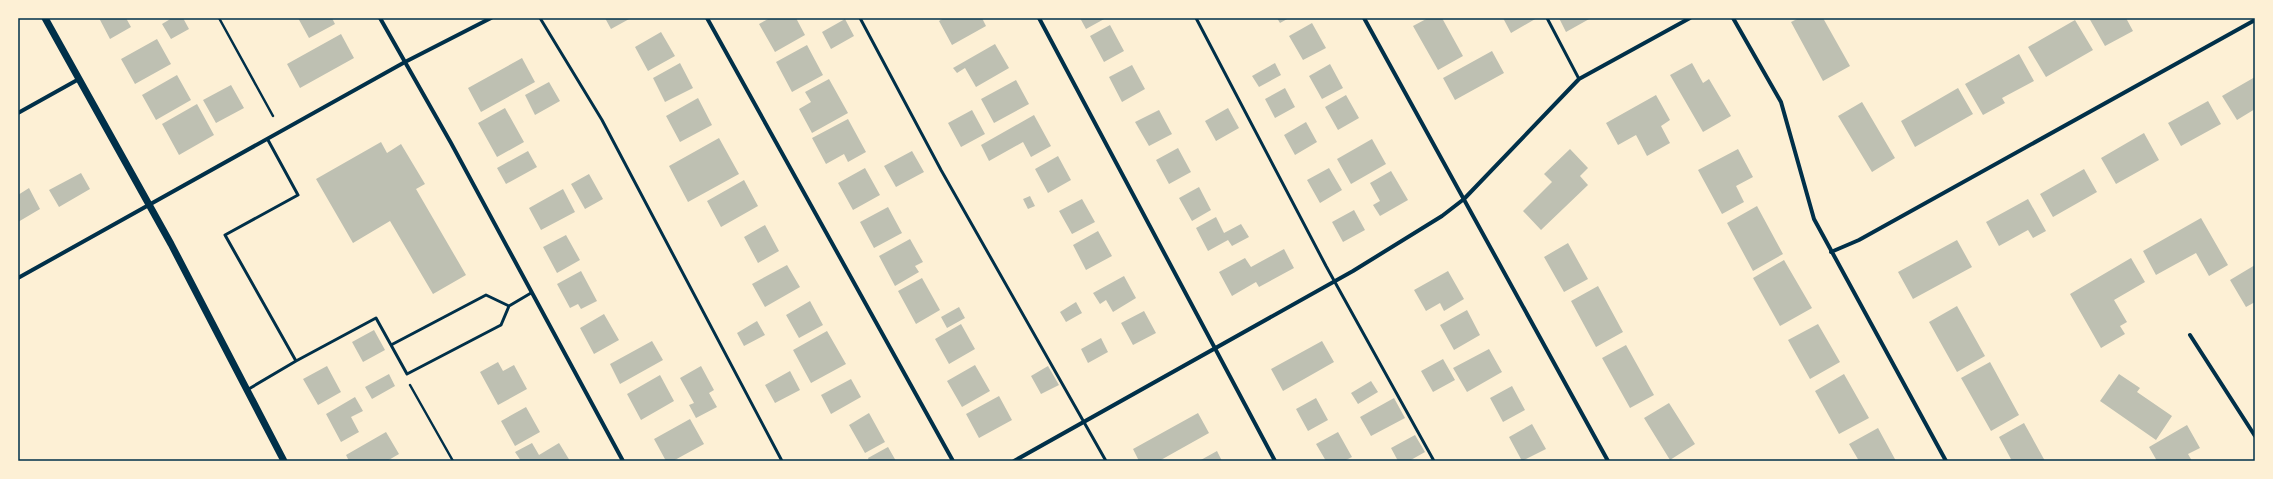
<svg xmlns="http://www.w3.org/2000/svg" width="2273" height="479" font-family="Lato,sans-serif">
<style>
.building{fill:#bec0b2}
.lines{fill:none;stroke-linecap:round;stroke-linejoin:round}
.path{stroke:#003049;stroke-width:2.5}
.service{stroke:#003049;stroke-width:3}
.minor{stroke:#003049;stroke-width:4}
.tertiary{stroke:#003049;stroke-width:7}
.neatline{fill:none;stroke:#003049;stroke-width:1.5}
</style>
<rect width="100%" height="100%" fill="#fdf0d5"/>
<!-- building -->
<path class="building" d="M99,18H126L131,27L110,39Z
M172,18H183L189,29L171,39L162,24Z
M298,18H332L335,24L309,38Z
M605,18H631L611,29Z
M770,18H796L805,35L775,52L759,24Z
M944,18H982L986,26L952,45L939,21Z
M1080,18H1106L1086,29Z
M1277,18H1289L1280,23Z
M1428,18H1442L1463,56L1438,70L1413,26Z
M1503,18H1537L1511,33Z
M1559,18H1591L1566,32Z
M1799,18H1823L1850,66L1823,81L1791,22Z
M2089,18H2126L2133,31L2105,46Z
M845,19L854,36L831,49L822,32Z
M2075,20L2093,50L2046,77L2028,47Z
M1312,23L1326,48L1303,60L1289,36Z
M1110,25L1124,51L1104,62L1090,36Z
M661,32L675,56L648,71L635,47Z
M341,34L354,58L300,88L287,64Z
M157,39L171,64L135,84L121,59Z
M995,44L1009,68L976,87L965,68L957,73L953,68Z
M807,45L823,75L792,92L776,62Z
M1492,51L1504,73L1455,100L1443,78Z
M2019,54L2034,81L2002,98L2005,103L1983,115L1965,84Z
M522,58L535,82L481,112L468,88Z
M680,63L693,88L665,102L653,78Z
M1275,63L1281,75L1259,87L1252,76Z
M1692,63L1703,83L1709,79L1731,116L1703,132L1670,75Z
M1330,64L1343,88L1322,99L1309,76Z
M1132,65L1145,89L1122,102L1109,77Z
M177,75L191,100L156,120L142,95Z
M2255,77V109L2237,120L2222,96Z
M829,79L848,113L812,133L799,109L811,102L805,92Z
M1016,80L1029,104L994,123L981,99Z
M549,82L560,101L535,115L525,95Z
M231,85L244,108L216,123L203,100Z
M1285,88L1295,107L1275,118L1265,99Z
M1958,88L1973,114L1915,147L1901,121Z
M1346,95L1359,118L1338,130L1325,107Z
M1656,95L1670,120L1661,126L1670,143L1647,156L1636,135L1618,145L1606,123Z
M698,98L712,125L680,142L666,116Z
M2208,101L2221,124L2181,146L2168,123Z
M1862,102L1895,158L1872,172L1838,116Z
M197,104L214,135L179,155L162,124Z
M505,108L524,142L497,157L478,123Z
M1228,108L1239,128L1216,141L1205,121Z
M972,110L985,134L961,147L948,123Z
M1159,110L1172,134L1149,146L1135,122Z
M1034,115L1051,146L1031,157L1023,142L989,161L981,145Z
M848,119L866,152L848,162L844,154L826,164L812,138Z
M1306,122L1317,142L1295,155L1284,135Z
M2144,133L2159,160L2116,184L2101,158Z
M719,138L739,174L688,202L669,166Z
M1372,139L1386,164L1351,184L1337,159Z
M381,142L387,153L401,144L425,184L416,189L466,275L433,294L390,221L353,243L316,179Z
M1178,148L1191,172L1169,184L1156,160Z
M1570,149L1588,168L1580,176L1588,185L1541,230L1523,211L1552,182L1544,174Z
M1738,149L1753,177L1736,186L1744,202L1722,214L1698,170Z
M528,151L537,167L506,184L497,168Z
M912,151L924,172L896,187L884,166Z
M1058,156L1071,180L1048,193L1035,169Z
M865,168L880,195L853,210L838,183Z
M1329,168L1342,190L1320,203L1307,180Z
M2084,169L2097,192L2053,217L2040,194Z
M1391,171L1408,200L1380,216L1373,205L1380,201L1370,183Z
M81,173L90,189L59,207L49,190Z
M589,174L603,199L585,209L571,184Z
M744,180L758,206L721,227L707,201Z
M1199,187L1211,210L1192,221L1179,198Z
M29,188L40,209L18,222V195Z
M563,189L575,212L541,230L529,208Z
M1030,196L1035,206L1028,209L1023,199Z
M1082,199L1095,222L1072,234L1059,211Z
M2028,199L2046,231L2033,238L2028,230L1999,246L1986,222Z
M1757,206L1783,254L1753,271L1727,223Z
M888,207L902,233L874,248L860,222Z
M1354,210L1365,230L1343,242L1332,222Z
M1216,217L1224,233L1241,224L1249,237L1232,246L1228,240L1208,251L1196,228Z
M2201,218L2228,265L2209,276L2196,253L2156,275L2143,251Z
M765,225L779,251L758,263L744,237Z
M1098,231L1112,256L1086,270L1073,245Z
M566,235L580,260L557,273L543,247Z
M910,239L923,262L915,266L919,272L895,286L879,256Z
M1957,240L1972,267L1913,299L1898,272Z
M1568,243L1588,279L1564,292L1544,257Z
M1284,249L1294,268L1259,287L1256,282L1232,296L1219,272L1245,258L1251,267Z
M2131,258L2145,282L2114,300L2127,322L2120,326L2125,334L2101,348L2070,294Z
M1784,260L1812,308L1780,326L1753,278Z
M787,265L800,287L765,307L752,284Z
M2255,265V302L2246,307L2230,280Z
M581,271L597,301L581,309L578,304L570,308L557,284Z
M1448,271L1464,299L1444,311L1440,303L1426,311L1414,290Z
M1124,276L1136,298L1113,312L1106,300L1100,304L1093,293Z
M922,278L940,310L916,324L898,291Z
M1598,286L1623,332L1596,347L1571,301Z
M810,301L823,325L799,338L786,315Z
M1076,302L1082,313L1066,322L1060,312Z
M1957,306L1985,356L1957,372L1929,322Z
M959,307L965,318L947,328L941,317Z
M1467,310L1480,335L1454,350L1440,325Z
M1144,311L1156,333L1133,345L1121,323Z
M604,314L619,340L594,354L580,328Z
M757,321L765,335L744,346L737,333Z
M961,324L975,349L949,364L935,339Z
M1818,324L1840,362L1810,379L1788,340Z
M374,330L385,350L363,362L352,342Z
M827,331L846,364L811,383L793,350Z
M1101,338L1108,352L1088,363L1081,349Z
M652,341L663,360L620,384L610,364Z
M1322,341L1334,362L1283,391L1271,369Z
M1626,345L1654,395L1630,408L1602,358Z
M1489,349L1502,372L1467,392L1453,368Z
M1443,359L1455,380L1433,392L1421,371Z
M498,362L503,371L514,365L527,389L498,405L480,372Z
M1990,362L2019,415L1991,431L1961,378Z
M975,365L990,391L962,407L947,381Z
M327,366L341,392L318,405L303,379Z
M701,366L714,390L709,393L717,407L696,418L689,405L694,403L680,378Z
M1048,366L1059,385L1041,394L1031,376Z
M790,371L800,390L775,403L765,385Z
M389,374L395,386L372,399L365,387Z
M1844,374L1869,418L1839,434L1815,391Z
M2119,374L2140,388L2137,392L2172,416L2156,440L2100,401Z
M660,375L674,401L641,420L627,394Z
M851,379L861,397L831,414L821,395Z
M1371,381L1378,392L1358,404L1351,393Z
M1512,386L1525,410L1503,422L1490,398Z
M999,396L1012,420L979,438L966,414Z
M355,397L363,411L351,417L359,432L341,442L326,414Z
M1316,398L1328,420L1308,431L1296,409Z
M1394,398L1405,418L1371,436L1360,417Z
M1669,403L1695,444L1670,460L1644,418Z
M526,407L540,432L515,446L501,421Z
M869,413L885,442L865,453L849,425Z
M1198,413L1209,433L1159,461H1139L1133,449Z
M690,419L704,444L673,461H666L654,439Z
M2024,423L2045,461H2012L1999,437Z
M1532,424L1546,449L1522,461L1509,437Z
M2187,425L2200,448L2188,454L2192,461H2157L2149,447Z
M1878,428L1896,461H1859L1849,444Z
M386,432L399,454L387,461H349L346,455Z
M1338,432L1352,457L1344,461H1326L1316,444Z
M1415,435L1425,452L1409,461H1398L1391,448Z
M532,443L539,455L559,443L570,461H521L515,452Z
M888,447L896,461H869L868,458Z
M1217,451L1222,461H1199Z"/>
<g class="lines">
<!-- path -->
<path class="path" d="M219,18L273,116
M410,385L453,461"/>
<!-- service -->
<path class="service" d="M540,18L602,120L782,461
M860,18L941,170L1106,461
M1196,18L1326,266L1434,461
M1547,18L1579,79
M391,345L407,374L501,325L509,306
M296,361L376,318L391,345L486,295L509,306L531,293
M247,390L296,361L225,235L298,195L268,140"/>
<!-- minor -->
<path class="minor" d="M380,18L451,143L623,461
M707,18L953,461
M1039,18L1275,461
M1364,18L1608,461
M1733,18L1781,102L1814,219L1946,461
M18,113L79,79
M1831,252L1859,240L2255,20
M18,278L405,62L491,18
M2190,335L2255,436
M1014,461L1353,271L1442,216L1464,199L1579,79L1690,18"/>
<!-- tertiary -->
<path class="tertiary" d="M45,18L171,244L284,461"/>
</g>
<!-- border -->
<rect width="2273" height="479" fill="none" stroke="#fdf0d5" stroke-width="38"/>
<rect x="19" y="19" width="2235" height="441" class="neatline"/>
</svg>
